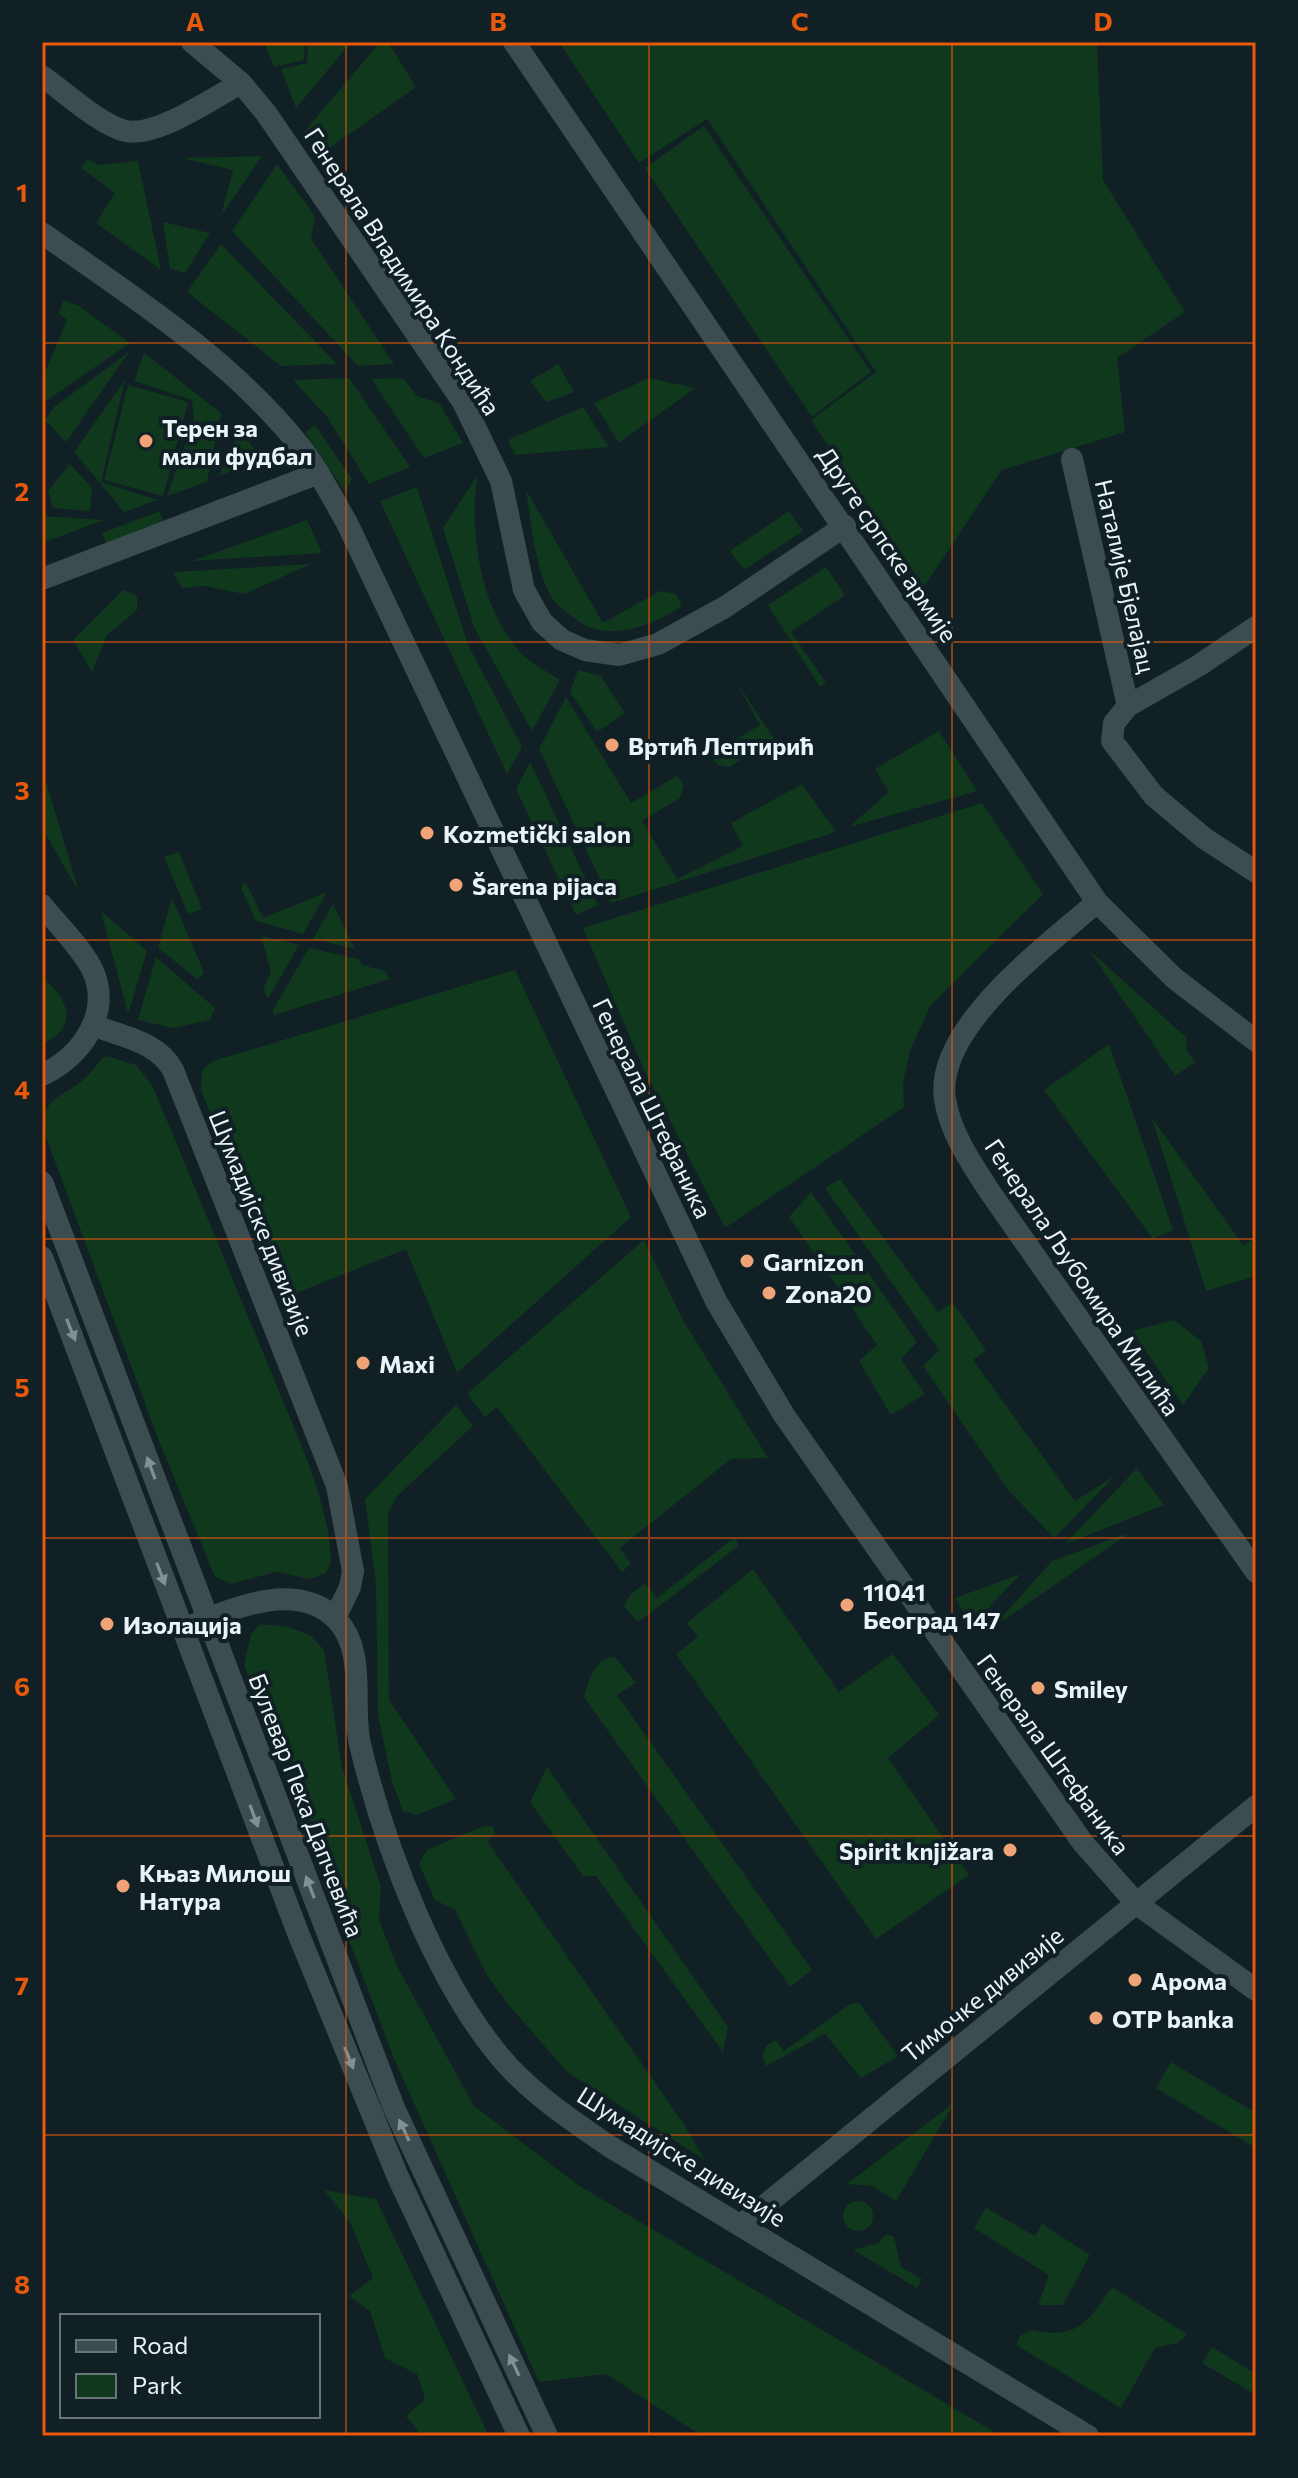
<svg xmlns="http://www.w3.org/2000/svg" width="1298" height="2478" font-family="Commissioner,sans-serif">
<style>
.green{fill:#0f381d}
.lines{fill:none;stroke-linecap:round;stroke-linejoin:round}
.minor{stroke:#3c4d52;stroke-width:22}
.oneway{fill:#829094}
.grid{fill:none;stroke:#e8590c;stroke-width:2;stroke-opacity:0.55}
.poi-dot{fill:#efa377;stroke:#112025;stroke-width:3}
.labels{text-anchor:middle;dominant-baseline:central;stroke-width:8;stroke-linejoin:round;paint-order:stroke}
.street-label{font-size:24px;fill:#eaf4f8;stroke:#112025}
.poi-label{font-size:24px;font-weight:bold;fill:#eaf4f8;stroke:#112025;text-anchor:start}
.neatline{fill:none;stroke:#e8590c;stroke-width:3}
.grid-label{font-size:26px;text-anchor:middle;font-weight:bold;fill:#e8590c}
</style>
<rect width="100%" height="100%" fill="#112025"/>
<!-- green -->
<path class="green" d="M264,42H305L304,60L274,67Z
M308,42H351L296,108L281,69L307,63Z
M380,42H388L416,87L321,154L305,131Z
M559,42H1097L1103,180L1185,312L1117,358L1125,432L1002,470L924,587L811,420L876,372L707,119L639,163Z
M704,126L871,372L812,417L645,168Z
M262,156L221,216L233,170L182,158Z
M87,159L98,165L138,161L161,270L96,223L115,193L81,168Z
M277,164L315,216L311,239L394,364L358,366L232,231Z
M163,222L210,233L185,273L170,269Z
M221,244L337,364L281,366L187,292Z
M63,300L79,306L130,343L43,403L42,380L67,320L59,314Z
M129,352L66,442L45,420L54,407Z
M144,353L221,413L207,482L167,496L194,419L192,400L134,381Z
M558,364L574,392L546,402L530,381Z
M349,378L410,467L369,484L327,417L293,380Z
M403,378L417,396L439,403L463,443L424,458L371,379Z
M649,378L695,388L619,443L594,403Z
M125,380L101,482L158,500L124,512L74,452Z
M128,385L188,402L163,496L104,480Z
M583,407L609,447L515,455L508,440Z
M315,425L352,479L345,492L305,432Z
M240,431L263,460L219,476Z
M70,464L92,488L90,511L53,508L48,491Z
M477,476C470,534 479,605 519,651C529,663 547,671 560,680L532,731L474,627L443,528Z
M417,487L468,645L522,747L507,774L380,501Z
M526,490L603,623L660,591L676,594L682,606C647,628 605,645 570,615C564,610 556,605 552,598C534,567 532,525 526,490Z
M160,511L164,524L107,545L102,533Z
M789,511L803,531L744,570L730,551Z
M42,516L104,520L42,543Z
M307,520L322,553L192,561Z
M311,564L244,594L205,586L182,588L173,572Z
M826,567L845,595L791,632L826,683L820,687L768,605Z
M123,590L137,596V610L107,635L92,672L73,640Z
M578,670L601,676L625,713L597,732L570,692Z
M734,678L774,739L729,767L718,765L710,755L760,725Z
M566,697L631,803L677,776L684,785L680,798L642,821L677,879L743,846L731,823L802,784L836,832L611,903L539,749Z
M939,731L977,791L849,827L889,792L875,769Z
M530,762L598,905L576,915L516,789Z
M42,768L79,892L42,828Z
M982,803L1043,894L930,1006L910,1051L903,1083L904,1107L725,1228L644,1070L583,928Z
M179,852L202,909L188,914L164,857Z
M245,881L263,918L327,892L303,934L256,921L241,888Z
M172,898L204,972L198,980L158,948Z
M333,904L355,949L313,939Z
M101,911L147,951L128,1014Z
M261,936L299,945L268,999L263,989L271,972Z
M309,948L359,959L362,965L385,971L390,979L274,1015L273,1010Z
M1089,950L1187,1038L1186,1050L1195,1062L1175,1076Z
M156,957L215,1008L210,1020L173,1028L138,1020Z
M515,970L631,1217L457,1373L406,1249L284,1298L201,1090L202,1070L213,1061Z
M42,977C68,998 81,1027 42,1044Z
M1109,1044L1173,1230L1153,1239L1044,1090Z
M106,1056L136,1065L152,1085C193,1182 233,1280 273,1377C296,1435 329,1498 331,1562L326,1573L310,1579L276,1572L231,1584L215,1577L159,1441L47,1140C39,1096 56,1102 83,1080C92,1073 97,1062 106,1056Z
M1152,1118L1243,1245L1256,1237V1276L1206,1291Z
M840,1179L938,1312L953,1303L986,1350L973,1360L1075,1501L1116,1475L1054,1538L1009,1491L923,1366L939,1350L825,1188Z
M811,1192L917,1342L901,1359L925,1394L891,1415L859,1361L877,1345L789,1217Z
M644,1240L683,1320L768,1458L731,1459L620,1548L631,1564L622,1572L497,1407L485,1417L467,1394Z
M1174,1320L1201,1341L1209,1368L1183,1405L1132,1331Z
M456,1405L473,1426L398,1495L388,1512L389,1700L456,1799L417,1815L403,1811L392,1782L378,1715L376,1584L365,1499Z
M1137,1468L1164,1505L1065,1544Z
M1131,1532L991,1629L1052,1561Z
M735,1537L739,1546L732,1551L638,1622L624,1606L630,1595L645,1583L657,1598Z
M753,1569L839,1692L893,1654L939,1715L888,1758L969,1875L876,1939L676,1654L698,1637L687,1623Z
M1021,1574L972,1625L955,1598Z
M260,1624L288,1627L310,1635L324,1650L342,1767L381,1887L379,1920L397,1966L474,2106L578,2185L1001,2436H702L606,2374L539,2382L395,2061L244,1665L251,1634Z
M615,1657L636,1683L617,1695L812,1970L790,1987L584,1697C590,1679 593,1659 615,1657Z
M547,1767L728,2027L723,2052L596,1876H583L530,1802Z
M484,1826H493L495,1833L487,1841L683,2123L705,2160L567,2072L507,2003L487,1975L455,1910L435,1900L419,1864L427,1850Z
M859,2003L898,2056L861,2078L825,2034L766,2066L762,2056L766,2046L775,2040L784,2051L850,2004Z
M1171,2062L1256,2113V2148L1156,2088Z
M955,2102L896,2201L872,2186L847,2184Z
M324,2190L376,2199L489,2436H422L406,2416L425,2399L417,2374L385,2358L370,2311L349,2296L373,2278L350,2222Z
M843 2216a15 15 0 1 1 30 0a15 15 0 1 1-30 0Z
M986,2208L1035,2236L1042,2224L1090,2255L1063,2305H1038L1049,2275L974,2228Z
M886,2234L894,2237L901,2267L922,2279L917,2288L853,2250L878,2243Z
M1112,2287L1187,2334L1178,2343L1155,2348L1121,2408L1016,2345L1020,2336L1031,2330C1077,2340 1087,2323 1112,2287Z
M1212,2347L1256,2374V2395L1202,2363Z"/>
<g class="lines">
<!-- minor -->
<path class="minor" d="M192,42L241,83L266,113L463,402L501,481L524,590L542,622L562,640L585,650L619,655L658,644L725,607L845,526
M514,42L1097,902L1174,978L1256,1041
M42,76C64,91 101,126 126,131C156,138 214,97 241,83
M42,233C133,297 234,361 303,450C320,473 333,499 347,523L716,1301L784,1415L1083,1843L1137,1904L1256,1990
M1072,459L1128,706
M42,579L319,473
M1256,627L1198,666L1128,706L1114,723L1112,741L1154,796L1204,838L1256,872
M1097,902C1048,945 934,1028 945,1099C950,1133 972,1164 990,1192L1256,1572
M42,905C58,925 80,946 92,969C113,1013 81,1057 42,1075
M93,1025C122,1037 157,1041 173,1070L337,1486L353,1571L350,1587L335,1618
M42,1182L394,2108L547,2436
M42,1257L298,1933L398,2177L519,2436
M183,1629C228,1611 296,1577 337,1620C367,1652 351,1705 360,1744C384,1846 438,1989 509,2067C538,2098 574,2122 609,2146L1088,2436
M742,2224L1256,1806"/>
</g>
<!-- one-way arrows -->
<defs><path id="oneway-solid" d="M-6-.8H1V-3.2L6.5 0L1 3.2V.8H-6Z" transform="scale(2)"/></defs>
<g class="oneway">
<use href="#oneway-solid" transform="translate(71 1330) rotate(68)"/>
<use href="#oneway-solid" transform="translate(151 1468) rotate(-110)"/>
<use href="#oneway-solid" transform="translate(161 1574) rotate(69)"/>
<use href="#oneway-solid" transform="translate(254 1816) rotate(70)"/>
<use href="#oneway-solid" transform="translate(310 1887) rotate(-111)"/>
<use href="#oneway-solid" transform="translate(349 2058) rotate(68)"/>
<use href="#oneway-solid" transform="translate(404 2130) rotate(-115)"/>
<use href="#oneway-solid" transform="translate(514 2365) rotate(-115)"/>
</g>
<!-- grid -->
<path class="grid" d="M346,42V2436M649,42V2436M952,42V2436M42,343H1256M42,642H1256M42,940H1256M42,1239H1256M42,1538H1256M42,1836H1256M42,2135H1256"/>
<!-- markers -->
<g class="poi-dot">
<circle cx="146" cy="441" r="8"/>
<circle cx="612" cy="745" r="8"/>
<circle cx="427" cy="833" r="8"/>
<circle cx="456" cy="885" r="8"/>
<circle cx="747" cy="1261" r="8"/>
<circle cx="769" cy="1293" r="8"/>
<circle cx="363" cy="1363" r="8"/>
<circle cx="847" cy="1605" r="8"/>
<circle cx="107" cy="1624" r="8"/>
<circle cx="1038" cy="1688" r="8"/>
<circle cx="1010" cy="1850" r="8"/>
<circle cx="123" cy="1886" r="8"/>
<circle cx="1135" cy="1980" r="8"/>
<circle cx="1096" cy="2018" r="8"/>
</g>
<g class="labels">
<!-- street labels -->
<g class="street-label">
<text transform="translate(403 271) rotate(57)">Генерала Владимира Кондића</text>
<text transform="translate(888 544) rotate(56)">Друге српске армије</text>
<text transform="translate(1126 576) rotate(77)">Наталије Бјелајац</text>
<text transform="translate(653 1108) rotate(64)">Генерала Штефаника</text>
<text transform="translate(262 1223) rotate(68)">Шумадијске дивизије</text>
<text transform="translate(1083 1277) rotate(56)">Генерала Љубомира Милића</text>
<text transform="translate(1054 1754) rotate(54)">Генерала Штефаника</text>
<text transform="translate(307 1805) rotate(69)">Булевар Пека Дапчевића</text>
<text transform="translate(982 1994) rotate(-39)">Тимочке дивизије</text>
<text transform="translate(682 2156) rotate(32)">Шумадијске дивизије</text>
</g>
<!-- poi labels -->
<g class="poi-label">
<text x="162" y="427">Терен за<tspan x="162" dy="28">мали фудбал</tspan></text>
<text x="628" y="745">Вртић Лептирић</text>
<text x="443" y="833">Kozmetički salon</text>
<text x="472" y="885">Šarena pijaca</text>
<text x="763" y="1261">Garnizon</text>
<text x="785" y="1293">Zona20</text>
<text x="379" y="1363">Maxi</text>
<text x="863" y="1591">11041<tspan x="863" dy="28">Београд 147</tspan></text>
<text x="123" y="1624">Изолација</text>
<text x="1054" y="1688">Smiley</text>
<text x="994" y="1850" text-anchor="end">Spirit knjižara</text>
<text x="139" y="1872">Књаз Милош<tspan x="139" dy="28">Натура</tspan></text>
<text x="1151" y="1980">Арома</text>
<text x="1112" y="2018">OTP banka</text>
</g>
</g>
<!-- border -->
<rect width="1298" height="2478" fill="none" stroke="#112025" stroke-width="88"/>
<!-- legend -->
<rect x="60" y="2314" width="260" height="104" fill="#112025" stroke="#687579" stroke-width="2"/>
<rect x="76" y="2340" width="40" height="12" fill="#3c4d52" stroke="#687579" stroke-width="2"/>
<text x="132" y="2354" font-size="24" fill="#eaf4f8">Road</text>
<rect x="76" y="2374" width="40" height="24" fill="#0f381d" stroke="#687579" stroke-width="2"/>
<text x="132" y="2394" font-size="24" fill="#eaf4f8">Park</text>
<rect x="44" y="44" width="1210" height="2390" class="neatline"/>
<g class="grid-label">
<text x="195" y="31">A</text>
<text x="498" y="31">B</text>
<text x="800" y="31">C</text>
<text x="1103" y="31">D</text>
<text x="22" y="202">1</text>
<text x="22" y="501">2</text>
<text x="22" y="800">3</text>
<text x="22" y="1099">4</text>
<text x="22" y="1397">5</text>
<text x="22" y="1696">6</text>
<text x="22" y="1995">7</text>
<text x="22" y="2294">8</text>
</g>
</svg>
